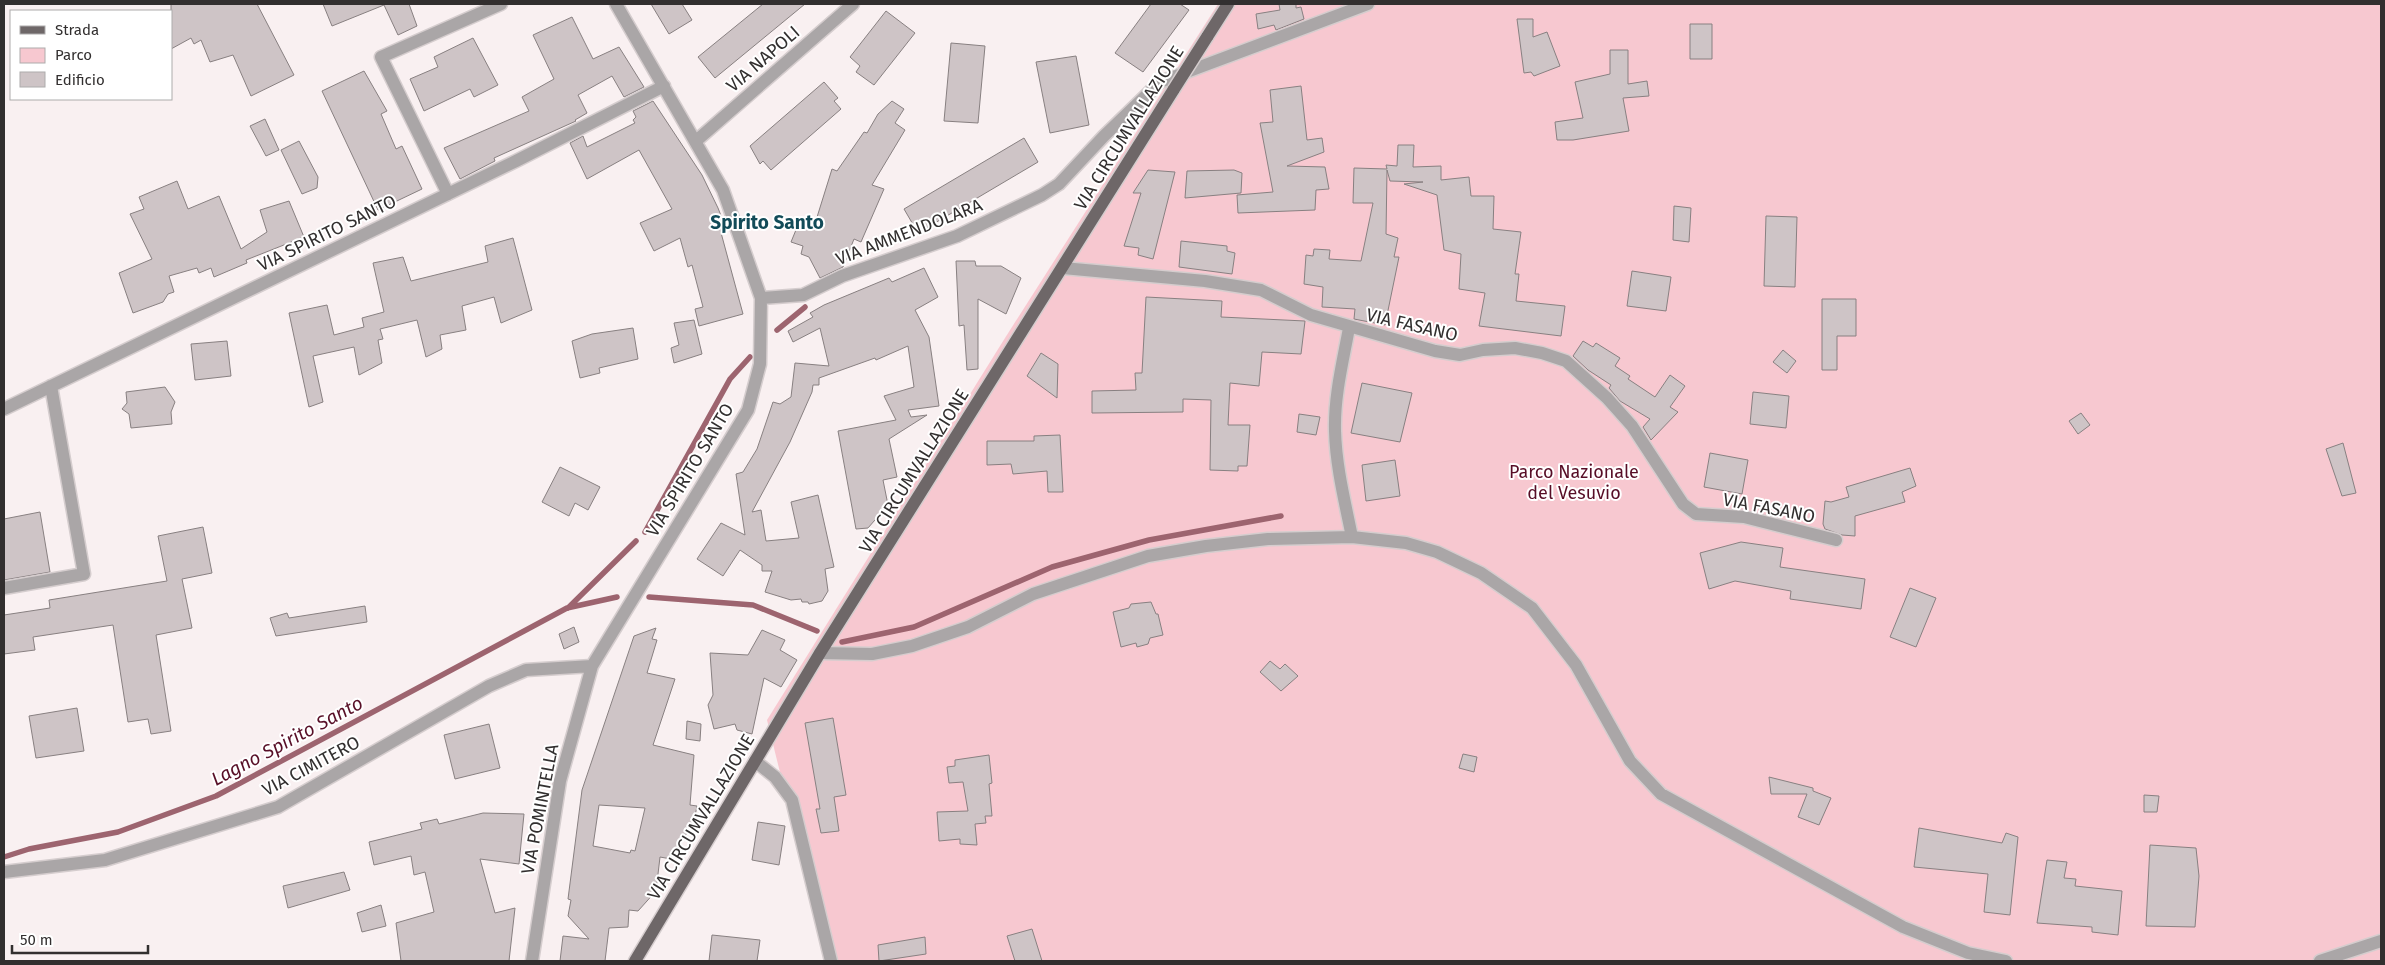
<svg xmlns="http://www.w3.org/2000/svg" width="2385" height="965" font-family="'Fira Sans',sans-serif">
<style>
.green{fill:#f7c8d0}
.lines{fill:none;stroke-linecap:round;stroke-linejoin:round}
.stream{stroke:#9d646f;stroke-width:5.5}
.building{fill:#cec4c6;stroke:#888081;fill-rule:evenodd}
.minor-casing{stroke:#d5cdce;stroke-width:15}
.major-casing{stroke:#d5cdce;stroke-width:15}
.minor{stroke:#aaa6a7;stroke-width:12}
.major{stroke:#6e6768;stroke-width:12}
.major-bridge-casing{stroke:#d5cdce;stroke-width:15;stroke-linecap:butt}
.major-bridge{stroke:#6e6768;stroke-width:12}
.labels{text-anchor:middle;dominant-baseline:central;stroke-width:4;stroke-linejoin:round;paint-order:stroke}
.street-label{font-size:18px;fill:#322f2f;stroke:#fff}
.park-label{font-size:18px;fill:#570d26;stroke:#fff}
.neighbourhood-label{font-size:19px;font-weight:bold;fill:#124b58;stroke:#fff}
.water-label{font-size:19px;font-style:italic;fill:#580f27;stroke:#fff}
</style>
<rect width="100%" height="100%" fill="#f9f0f1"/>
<!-- green -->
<path class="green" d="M1218,4H2381V961H827L767,720L1005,338Z"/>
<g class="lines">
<!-- stream -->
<path class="stream" d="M777,330L805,307
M645,532L730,379L750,357
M649,597L753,605L817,631
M568,608L636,541
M842,642L914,627L1052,567L1149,540L1281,516
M4,857L29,849L118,832L216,796L567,608L617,597"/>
</g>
<!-- building -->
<path class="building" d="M171,4H257L294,75L251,96L233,55L210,62L201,40L194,44L191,38L171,49Z
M323,4H409L417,26L398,35L384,5L332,26Z
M651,4H682L692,20L669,34Z
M763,4H805L715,78L698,57Z
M1151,4H1180L1189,10L1143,72L1115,53Z
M1279,4H1296V8L1301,7L1304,19L1276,30L1274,25L1258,29L1256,14L1280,10Z
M886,11L915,33L874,85L856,72L860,66L850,57Z
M572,17L593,59L619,47L644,87L624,97L612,76L578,95L587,113L575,120L576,121L494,158L495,161L460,179L444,148L529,111L522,97L554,79L533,35Z
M1517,19H1533V37L1547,32L1560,66L1534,76L1531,72L1524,73Z
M1690,24H1712V59H1690Z
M473,38L498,85L474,97L470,89L424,111L410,79L438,67L434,57Z
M951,43L985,46L978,123L944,121Z
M1610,50H1628V84L1647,81L1649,96L1623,98L1629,131L1573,140H1557L1555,122L1583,118L1575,82L1610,74Z
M1076,56L1089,125L1050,133L1036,62Z
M364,71L387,111L381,114L396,149L402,146L422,189L378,210L322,91Z
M824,82L838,98L834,101L841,109L771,170L763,161L760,164L750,146Z
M1301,86L1307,140L1322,138L1324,152L1287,166L1325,167L1329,189L1316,190L1315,210L1238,213L1237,195L1273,192L1260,123L1273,122L1270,90Z
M653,101L702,175L718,208L725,226L720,229L743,314L699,326L695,309L703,307L692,265L688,267L680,238L654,251L640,223L672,209L639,150L587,179L570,143L583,136L587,147L635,123L633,120L636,117L633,111Z
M892,101L904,109L895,123L905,130L872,185L884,189L861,242L854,239L843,267L820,278L809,257L801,254L803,246L791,242L798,225L813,230L832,169L837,171L864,132L867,133L878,114Z
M265,119L279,150L266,156L250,126Z
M1024,138L1038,162L918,233L904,209Z
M299,141L318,177L317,188L302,194L281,150Z
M1398,145H1414L1413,167L1441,166V180L1469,177L1471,196H1494L1493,229L1521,232L1515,274H1519L1516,301L1565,306L1561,336L1479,326L1485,293L1459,289L1461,254L1444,250L1437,195L1404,184L1423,182L1390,181L1387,170L1386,234L1398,238L1394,257H1399L1385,325L1354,319L1355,309L1322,307L1323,287L1304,284L1306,255L1313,256L1314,249L1330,250L1329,259L1361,261L1373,203H1353L1354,168L1387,169L1386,165L1397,166Z
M1148,170L1175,172L1153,259L1138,255L1139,248L1124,246L1141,193H1133Z
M1234,170L1242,173L1241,193L1185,198L1187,171Z
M177,181L188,209L219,196L241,249L267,232L260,210L289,201L304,237L246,260L247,263L214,277L211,268L199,273L197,268L169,276L174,292L168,294L163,302L133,313L119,273L152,259L130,214L144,209L139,197Z
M1674,206L1691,208L1689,242L1673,240Z
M1766,216L1797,217L1795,287L1764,286Z
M513,238L532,310L501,323L494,297L462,306L466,330L440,335L442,349L426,357L417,320L380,329L383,339L378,340L382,363L359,375L354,347L313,356L323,402L309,407L289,313L327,305L334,335L364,327L362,318L384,312L373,263L403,257L411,281L488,262L485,246Z
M1181,241L1227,246V251L1235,253L1232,274L1179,267Z
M956,261H975L976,266H1001L1021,278L1006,314L978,299V369L967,370L964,325L959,326Z
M924,268L938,297L915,310L929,337L939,406L908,410L911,417L927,415L889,439L897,477L883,480L888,505L868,528L856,529L838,431L896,420L884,396L914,387L908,346L876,360L875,358L819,378V385H813L812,392L790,442L752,512L761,510L766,541L799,538L791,502L818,495L834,567L825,569L828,591L822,601L809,604L808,602H802L801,599L791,600L765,592L772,571H762V565L740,550L723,576L697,559L721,523L745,535L736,474L743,472L757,449L773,402L780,404L791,397L795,363L829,366L820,328L793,342L788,331L813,317L810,313L824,305L889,278L892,282Z
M1632,271L1671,277L1666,311L1627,306Z
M1146,297L1222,301L1221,317L1305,321L1301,354L1262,352L1259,386L1230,383L1228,425H1250L1247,466H1238V471L1210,470L1211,400L1183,399V412L1092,413V391L1136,390L1135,373H1142Z
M1822,299H1856V336H1837V370H1822Z
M694,320L702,354L674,363L671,348L679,345L674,323Z
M633,328L638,359L599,368L600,373L580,378L572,341L592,334Z
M227,341L231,376L195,380L191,344Z
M1583,341L1593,347L1596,343L1620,358L1615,366L1630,376L1628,379L1655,397L1670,375L1685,386L1670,407L1678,412L1651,440L1643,427L1650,419L1620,401L1609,388L1611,385L1588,370L1573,356Z
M1783,350L1796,361L1787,373L1773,362Z
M1041,353L1058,364L1057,398L1027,376Z
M1362,383L1412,393L1400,442L1351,433Z
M165,387L175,402L171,412L172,424L131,428L129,414L122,409L127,403L126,392Z
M1753,392L1789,396L1786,428L1750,424Z
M2081,413L2090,425L2078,434L2069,421Z
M1299,414L1320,417L1316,435L1297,432Z
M1060,435L1063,492H1048L1047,471L1013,474L1011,464L987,465V441H1034V436Z
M2343,443L2356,493L2342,496L2326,449Z
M1710,453L1748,460L1742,494L1704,487Z
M1395,460L1400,496L1366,501L1362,465Z
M560,467L600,487L588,510L575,503L569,516L542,502Z
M1910,468L1916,486L1902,492L1905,502L1855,516V536L1842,535L1825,529L1823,524L1825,501L1831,502L1849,497L1846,487Z
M40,512L50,572L4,580V519Z
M203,527L212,573L182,579L192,628L156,635L171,731L151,734L148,719L128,722L113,625L33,637L35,650L4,654V615L50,608L49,600L167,581L158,536Z
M1741,542L1783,548L1780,567L1865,579L1861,609L1790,599L1791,591L1735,581L1709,589L1700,553Z
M1910,588L1936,598L1916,647L1890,637Z
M1151,602L1156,614H1158L1163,635L1150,638L1148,644L1137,647L1136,643L1121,647L1113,612L1129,608L1131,604Z
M365,606L367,622L276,636L270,618L287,613L289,618Z
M574,627L579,642L564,649L559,634Z
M656,628L652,639L657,640L647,673L675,679L653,745L694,755L690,805L697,806L694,821L671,859L660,857L656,891L638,911L629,910L628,927L609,928L605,961H560L563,936L589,939L568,916L571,900L568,899L582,790L634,636ZM599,805L645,808L635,851L631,850L630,853L593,846Z
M762,630L785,640L780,650L797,660L781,687L764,678L752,734L737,730L735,724L714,729L708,705L713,695L710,653L748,655Z
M1270,661L1280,669L1285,664L1298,676L1281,691L1260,672Z
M77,708L84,751L36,758L29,716Z
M833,718L846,795L834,797L839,831L821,833L816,809H820L805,723Z
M687,721L701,724L700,741L686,739Z
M489,724L500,768L455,779L444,735Z
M1463,754L1477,757L1474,772L1459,768Z
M989,755L992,783L989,784L992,816H985L986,823L975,824L977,845L960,844V839L939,841L937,812L968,811L963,782L949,783L947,767L955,766V760Z
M1769,777L1813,788V791L1831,798L1819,825L1798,817L1807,794H1771Z
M2144,795L2159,796L2157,812H2144Z
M483,813L524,814L519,864L480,859L495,913L515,908L509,961H401L396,923L434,912L425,872L414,875L411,856L374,865L369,842L422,829L420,823L437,819L439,824Z
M758,822L785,826L779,865L752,860Z
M1919,828L2002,843L2006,833L2018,837L2010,915L1984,912L1988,874L1914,867Z
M2150,845L2196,848L2199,876L2195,927L2146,926Z
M2047,860L2067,862L2064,878L2076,879L2075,886L2122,891L2118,935L2092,932V927L2037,923Z
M344,872L350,890L288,908L283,886Z
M381,905L386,926L362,932L357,913Z
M1032,929L1042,961H1015L1007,936Z
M712,935L760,940L757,961H709Z
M925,937L926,954L879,961L878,945Z"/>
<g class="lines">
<defs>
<path id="minor" d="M696,141L853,4
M448,194L381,57L501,4
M1063,268L1205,281L1261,290L1311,315L1435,351L1460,355L1483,350L1515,348L1542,353L1566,361L1607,398L1632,426L1683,504L1696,514L1744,517L1836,540
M761,298L803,295L842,276L957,236L1042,195L1059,184L1104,136L1160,82L1368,4
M1349,328C1343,361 1334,396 1335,431C1336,467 1345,502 1352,537
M4,409L516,161L664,86
M4,588L84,574L51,386
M820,653L872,654L912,646L968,627L1033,594L1148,556L1206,546L1268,539L1352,537L1406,543L1437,552L1481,573L1532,608L1576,665L1630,761L1661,794L1903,927L1968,953L2006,961
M755,761L775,777L792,800L831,961
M4,872L105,860L278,807L489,686L526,670L592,666
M532,961L560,781L592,666L748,410L760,364L761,298L723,190L616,4
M2320,961L2381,941"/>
<path id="major" d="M1207,37L1228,4
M635,961L820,653L1174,89"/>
</defs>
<!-- minor casing -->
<use href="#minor" class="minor-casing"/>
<!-- major casing -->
<use href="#major" class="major-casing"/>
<!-- minor -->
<use href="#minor" class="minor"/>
<!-- major -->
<use href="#major" class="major"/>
<defs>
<path id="major-bridge" d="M1174,89L1207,37"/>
</defs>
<!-- major-bridge casing -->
<use href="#major-bridge" class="major-bridge-casing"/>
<!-- major-bridge -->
<use href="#major-bridge" class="major-bridge"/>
</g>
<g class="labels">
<!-- street labels -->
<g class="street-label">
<text transform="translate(763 59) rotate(-41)">VIA NAPOLI</text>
<text transform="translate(1129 128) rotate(-58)">VIA CIRCUMVALLAZIONE</text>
<text transform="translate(909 232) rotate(-21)">VIA AMMENDOLARA</text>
<text transform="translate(327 233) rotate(-26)">VIA SPIRITO SANTO</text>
<text transform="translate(1412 325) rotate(13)">VIA FASANO</text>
<text transform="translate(690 470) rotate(-59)">VIA SPIRITO SANTO</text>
<text transform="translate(914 471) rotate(-58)">VIA CIRCUMVALLAZIONE</text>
<text transform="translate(1769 508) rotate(11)">VIA FASANO</text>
<text transform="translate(311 766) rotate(-28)">VIA CIMITERO</text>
<text transform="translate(540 809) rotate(-79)">VIA POMINTELLA</text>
<text transform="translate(701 817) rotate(-59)">VIA CIRCUMVALLAZIONE</text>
</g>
<!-- park labels -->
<g class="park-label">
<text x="1574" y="472">Parco Nazionale<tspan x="1574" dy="21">del Vesuvio</tspan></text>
</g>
<!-- neighbourhood labels -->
<g class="neighbourhood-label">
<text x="767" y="222">Spirito Santo</text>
</g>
<!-- water labels -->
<g class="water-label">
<text transform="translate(287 741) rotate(-28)">Lagno Spirito Santo</text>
</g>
</g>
<!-- border -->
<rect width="2385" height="965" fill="none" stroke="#322f2f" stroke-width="10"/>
<!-- legend -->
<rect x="10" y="10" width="162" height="90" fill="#ffffff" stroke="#adacac"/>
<rect x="20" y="26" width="25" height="8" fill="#6e6768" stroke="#adacac"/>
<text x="55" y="35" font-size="15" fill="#322f2f">Strada</text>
<rect x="20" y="48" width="25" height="15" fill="#f7c8d0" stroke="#adacac"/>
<text x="55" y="60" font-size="15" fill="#322f2f">Parco</text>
<rect x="20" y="72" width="25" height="15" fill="#cec4c6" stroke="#adacac"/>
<text x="55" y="85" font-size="15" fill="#322f2f">Edificio</text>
<!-- scale -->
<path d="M12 945v8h136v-8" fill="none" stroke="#322f2f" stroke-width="2.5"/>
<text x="20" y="945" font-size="15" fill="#322f2f" stroke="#ffffff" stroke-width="4" paint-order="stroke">50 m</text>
</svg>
